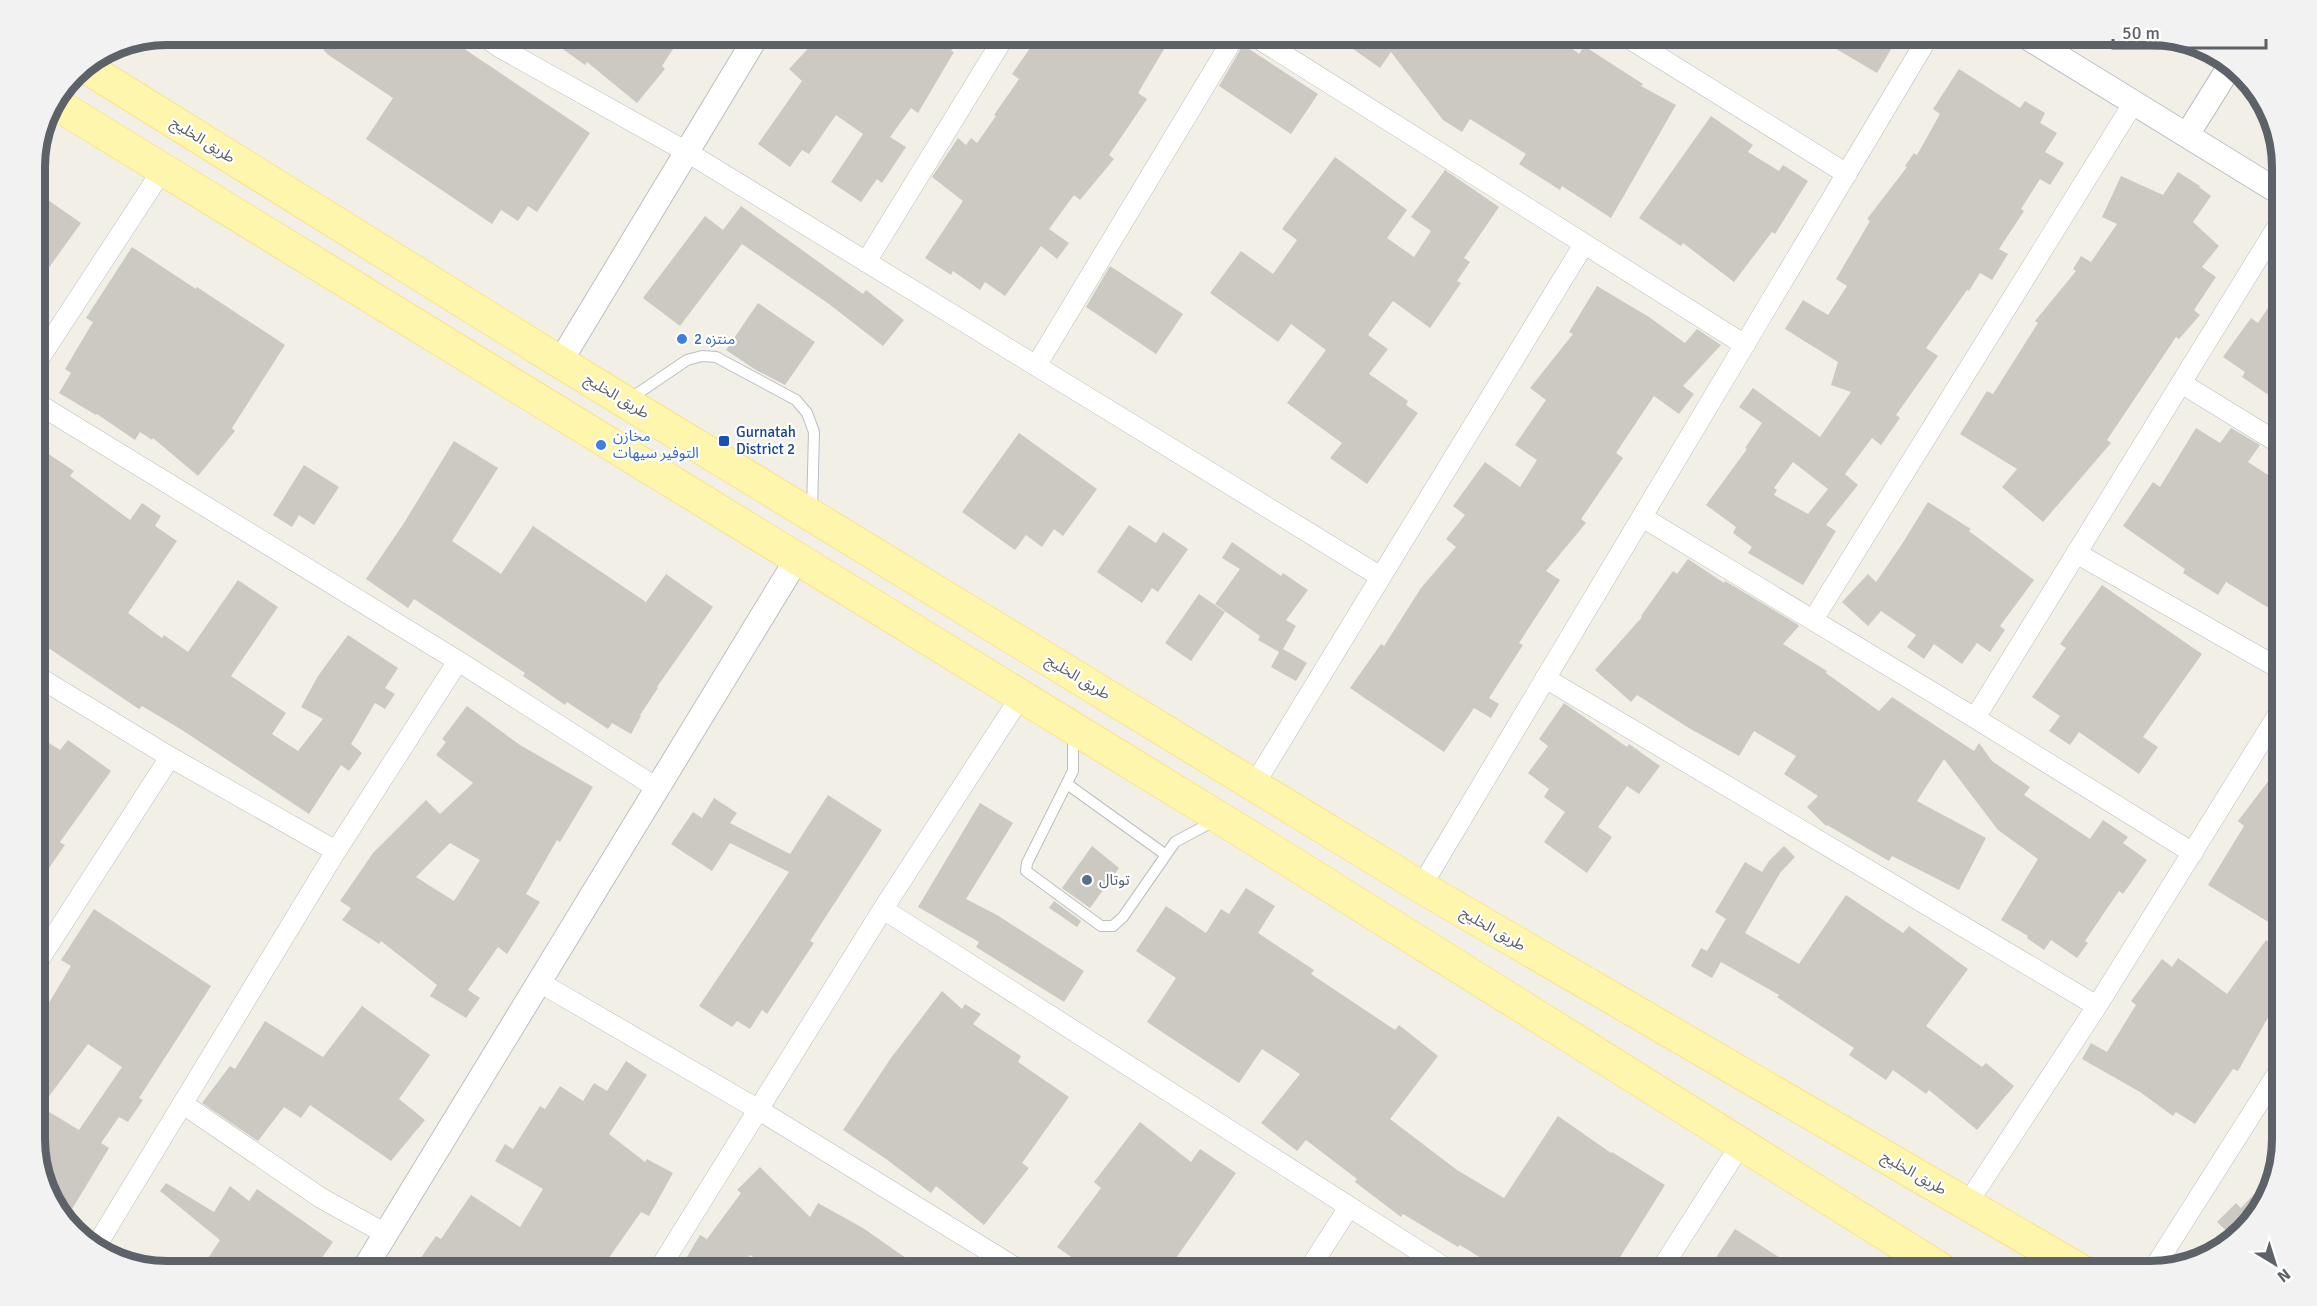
<svg xmlns="http://www.w3.org/2000/svg" width="2317" height="1306" font-family="Signika,'Noto Sans Arabic',sans-serif">
<style>
.building{fill:#ccc9c3;fill-rule:evenodd}
.lines{fill:none;stroke-linecap:round;stroke-linejoin:round}
.service-casing{stroke:#babec3;stroke-width:12}
.minor-casing{stroke:#babec3;stroke-width:21}
.tertiary-casing{stroke:#babec3;stroke-width:26}
.primary-casing{stroke:#ffd851;stroke-width:33}
.service{stroke:#fff;stroke-width:10}
.minor{stroke:#fff;stroke-width:20}
.tertiary{stroke:#fff;stroke-width:24}
.primary{stroke:#fff6ad;stroke-width:32}
.shop-dot{fill:#3f7fe0;stroke:#fff;stroke-width:2}
.transit-dot{fill:#1a4fb4;stroke:#fff;stroke-width:2}
.service-dot{fill:#5c6f8a;stroke:#fff;stroke-width:2}
.labels{text-anchor:middle;dominant-baseline:central;stroke-width:4.5;stroke-linejoin:round;paint-order:stroke}
.street-label{font-size:15px;fill:#5d6168;stroke:#fff}
.shop-label{font-size:15px;fill:#366cbe;stroke:#fff;text-anchor:start}
.transit-label{font-size:15px;fill:#164399;stroke:#fff;text-anchor:start}
.service-label{font-size:15px;fill:#4e5e75;stroke:#fff;text-anchor:start}
.rim{fill:none;stroke:#5d6168;stroke-width:8}
</style>
<rect width="100%" height="100%" fill="#f1efe6"/>
<!-- building -->
<path class="building" d="M310,34H442L590,133L537,212L528,206L518,221L501,210L492,224L366,139L393,98L327,54Z
M542,34H683L662,66L665,69L637,103L587,62L585,65Z
M835,34H963L951,51L954,52L918,113L911,108L890,137L906,147L882,183L877,179L861,202L831,182L863,134L836,115L809,154L802,150L790,167L758,144L802,81L789,69L816,40L826,49Z
M1040,34H1173L1138,93L1147,99L1109,155L1114,159L1080,200L1074,195L1049,229L1069,243L1057,259L1041,246L1005,296L985,282L980,290L953,271L951,275L925,258L963,201L932,177L958,138L966,145L971,138L977,143L996,116L994,115L1019,79L1012,74Z
M1332,34H1554L1579,54L1584,46L1643,84L1641,86L1676,105L1611,218L1562,186L1560,190L1519,164L1526,154L1470,119L1462,132L1443,120L1391,52L1380,68Z
M1811,34H1900L1877,73Z
M1243,45L1318,94L1291,134L1219,86Z
M1959,69L2020,108L2025,101L2045,113L2040,123L2057,133L2045,152L2064,163L2050,185L2040,179L2021,209L2024,211L1999,249L2008,254L1992,280L1980,273L1969,291L1967,290L1926,348L1938,356L1896,415L1900,418L1881,445L1872,438L1845,474L1858,485L1826,525L1836,531L1803,585L1748,553L1752,547L1733,533L1736,527L1706,505L1747,449L1745,448L1762,423L1739,407L1753,388L1820,437L1851,392L1831,385L1838,362L1785,329L1803,300L1828,315L1847,286L1836,279L1870,221L1867,219L1907,167L1905,166L1914,153L1917,155L1940,114L1933,109ZM1793,462L1828,489L1808,514L1774,495L1777,490L1774,488Z
M1711,116L1753,145L1748,152L1779,171L1783,165L1808,181L1775,234L1772,232L1734,282L1683,243L1681,246L1639,218Z
M1335,157L1407,210L1387,238L1414,257L1431,231L1411,217L1445,170L1499,207L1464,258L1470,262L1457,281L1461,283L1430,328L1393,301L1368,335L1388,349L1369,374L1408,401L1406,405L1418,413L1367,484L1330,458L1342,443L1287,403L1326,350L1291,324L1278,342L1210,293L1241,251L1273,274L1297,240L1282,229Z
M2178,172L2200,186L2199,187L2211,196L2193,222L2219,246L2202,267L2216,277L2194,310L2200,315L2179,339L2176,337L2107,440L2111,443L2043,522L2002,487L2017,469L1960,434L1987,391L1993,394L2038,323L2035,321L2076,271L2073,269L2081,256L2091,262L2117,224L2102,217L2121,176L2163,195Z
M35,191L81,223L35,287Z
M741,206L863,294L866,290L904,320L883,346L829,304L742,244L680,326L643,298L705,216L723,230Z
M132,247L196,289L197,287L285,345L232,428L235,431L198,476L153,438L152,440L140,432L135,440L97,414L96,415L59,393L71,373L65,369L93,322L86,318Z
M1110,266L1183,314L1156,354L1086,307Z
M1597,286L1649,317L1685,343L1697,329L1721,345L1683,386L1694,394L1679,414L1654,396L1616,453L1623,458L1581,519L1586,523L1546,571L1560,580L1519,643L1523,645L1489,698L1499,704L1491,718L1474,708L1444,752L1350,688L1381,644L1384,646L1421,588L1456,547L1446,539L1465,515L1453,506L1485,462L1520,487L1537,460L1515,445L1546,400L1530,388L1573,334L1569,332Z
M2282,287V378L2270,396L2242,377L2245,372L2223,357L2251,318L2258,323Z
M758,303L815,342L785,385L756,370L726,350Z
M2196,428L2220,443L2231,428L2260,445L2248,462L2282,484V616L2226,582L2218,595L2183,573L2185,569L2123,526L2153,482L2160,487Z
M1019,433L1097,489L1063,536L1054,529L1042,547L1026,535L1015,550L962,512Z
M454,441L498,468L452,541L501,574L533,526L646,602L666,574L713,607L657,687L658,688L640,715L641,716L631,734L612,723L608,729L567,702L565,705L523,676L525,673L414,599L408,608L366,579L404,523Z
M35,445L74,471L70,476L130,520L142,503L161,516L155,526L177,541L128,613L162,638L164,635L188,652L238,580L278,607L231,676L286,713L272,734L298,751L323,719L301,707L318,676L348,635L398,668L385,688L395,694L385,709L375,703L351,744L362,753L349,771L341,765L309,814L182,730L142,706L139,709L35,639Z
M304,465L339,487L314,525L299,515L292,527L273,515Z
M1928,502L1971,529L1969,531L2034,580L2000,626L2005,630L1990,652L1977,643L1962,664L1934,644L1924,659L1907,647L1916,635L1881,611L1868,626L1842,602L1868,574L1876,582L1902,544Z
M1129,525L1156,543L1163,532L1188,549L1158,592L1152,588L1142,603L1097,572Z
M1232,542L1281,576L1283,573L1308,590L1286,620L1296,626L1283,649L1307,663L1296,681L1271,667L1279,652L1258,640L1260,636L1215,604L1240,569L1222,558Z
M1688,559L1724,583L1725,581L1797,624L1799,626L1783,644L1827,671L1826,673L1879,711L1892,697L1974,751L1979,743L1992,761L2030,787L2024,795L2090,839L2103,820L2128,837L2123,843L2147,860L2123,894L2119,891L2085,941L2088,943L2077,958L2051,940L2044,950L2027,938L2028,936L2001,920L2038,859L1998,830L1944,759L1917,801L1986,838L1959,890L1892,856L1889,861L1827,825L1826,826L1807,807L1818,796L1784,774L1796,756L1754,731L1739,756L1689,728L1637,695L1631,702L1595,670L1642,617L1641,616L1673,571L1677,574Z
M2102,585L2202,654L2143,737L2158,747L2139,774L2079,732L2070,745L2049,731L2060,716L2032,697L2066,648L2060,644Z
M1199,594L1225,612L1191,661L1165,643Z
M1564,703L1627,747L1629,744L1660,766L1639,794L1627,786L1598,827L1612,837L1587,873L1544,842L1565,812L1544,797L1549,789L1528,773L1548,746L1539,739Z
M467,706L520,745L593,787L560,842L557,840L526,894L540,902L507,954L498,947L468,990L480,998L466,1018L430,996L437,985L381,941L379,944L342,920L351,908L340,901L373,853L426,800L440,814L473,783L436,755L446,742L442,739ZM450,843L480,860L454,901L416,877Z
M35,734L60,750L68,740L111,771L60,842L65,845L35,888Z
M2282,763V904L2270,923L2208,885L2244,826L2238,821Z
M828,795L882,830L810,941L814,943L767,1014L762,1010L750,1029L737,1021L732,1027L699,1006L789,872L730,843L712,871L671,844L693,812L702,818L714,798L737,813L730,823L790,854Z
M980,803L1013,823L966,899L997,915L1084,971L1064,1002L976,947L979,942L918,907Z
M1092,846L1119,868L1090,908L1062,888Z
M1784,846L1795,857L1780,873L1745,933L1799,964L1846,895L1903,933L1909,926L1968,969L1926,1026L1982,1067L1986,1063L2014,1086L1977,1130L1929,1090L1926,1094L1893,1070L1886,1080L1849,1055L1854,1048L1777,997L1779,995L1721,962L1712,978L1691,966L1701,948L1707,951L1726,919L1715,912L1745,862L1762,872L1769,861Z
M1246,888L1275,906L1258,933L1314,970L1311,974L1395,1030L1399,1025L1438,1056L1390,1119L1457,1170L1504,1198L1558,1116L1611,1153L1612,1152L1665,1185L1617,1262L1613,1259L1605,1271H1502L1460,1245L1458,1247L1403,1214L1401,1217L1355,1182L1357,1179L1306,1140L1297,1151L1261,1123L1300,1074L1262,1049L1239,1083L1147,1022L1176,978L1136,951L1166,906L1206,933L1221,909L1229,914Z
M1054,901L1081,921L1077,927L1049,908Z
M94,909L211,986L139,1098L143,1100L128,1122L119,1117L101,1143L109,1148L66,1219L52,1206L35,1148V1026L71,966L61,960ZM88,1044L122,1067L79,1130L41,1107Z
M2266,940L2282,952V1010L2275,1005L2238,1071L2233,1069L2195,1124L2176,1112L2173,1116L2140,1092L2082,1059L2091,1043L2107,1052L2136,1005L2131,1001L2162,959L2172,967L2178,958L2227,994Z
M942,991L962,1009L965,1004L981,1014L973,1024L1021,1056L1018,1062L1069,1097L1022,1163L1029,1168L984,1225L936,1186L931,1193L886,1159L843,1130L891,1058Z
M362,1006L430,1055L399,1099L425,1120L391,1161L310,1105L301,1118L284,1107L258,1141L202,1103L230,1066L235,1069L265,1021L323,1057Z
M626,1061L647,1075L609,1134L645,1162L647,1159L673,1173L649,1216L641,1212L599,1272H411L436,1236L441,1239L471,1195L520,1227L543,1189L495,1161L505,1144L513,1149L540,1106L545,1109L560,1086L583,1101L594,1083L607,1091Z
M1140,1122L1191,1162L1200,1149L1236,1173L1176,1258L1197,1271H1091L1057,1247L1101,1188L1094,1182Z
M760,1167L810,1217L818,1203L863,1228L926,1272H777L750,1255L741,1272H678L700,1235L707,1239L741,1193L737,1190Z
M2273,1174L2265,1205L2233,1237L2217,1222L2236,1203L2241,1208Z
M166,1183L214,1212L230,1186L249,1201L257,1189L333,1242L312,1272H199L220,1240L160,1191Z
M1735,1229L1801,1271H1707Z"/>
<g class="lines">
<defs>
<path id="service" d="M628,400L687,360L702,356L716,357L796,400L807,413L814,432L812,511
M1073,734V771L1027,863L1026,871L1101,926H1113L1123,917L1175,842L1216,820
M1067,784L1166,855"/>
<path id="minor" d="M481,34L499,47L687,152L1381,577
M1251,34L1745,345
M1622,34L1847,174
M866,262L1006,34
M35,365L163,169
M1036,366L1236,34
M2181,383L2282,445
M35,402L458,661L657,788
M1642,517L1975,718L2193,853
M2076,553L2282,670
M1813,620L2134,102
M35,675L170,757L336,851
M1545,678L2097,1006
M1975,718L2282,219
M1254,785L1584,244
M1421,887L1930,34
M883,909L1450,1271
M35,966L170,757
M539,982L759,1110L1021,1271
M183,1104L321,1198L386,1234
M1967,1204L2097,1006L2282,708
M95,1248L336,851L458,661
M658,1271L883,909L1021,696
M1308,1271L1349,1207
M1660,1271L1741,1144
M2152,1271L2282,1066"/>
<path id="tertiary" d="M2022,34L2282,194
M2187,135L2230,66
M560,362L758,34
M363,1271L797,559"/>
<path id="primary" d="M84,66L560,362L1421,887L2082,1271
M53,102L1272,850L1944,1271"/>
</defs>
<!-- service casing -->
<use href="#service" class="service-casing"/>
<!-- minor casing -->
<use href="#minor" class="minor-casing"/>
<!-- tertiary casing -->
<use href="#tertiary" class="tertiary-casing"/>
<!-- primary casing -->
<use href="#primary" class="primary-casing"/>
<!-- service -->
<use href="#service" class="service"/>
<!-- minor -->
<use href="#minor" class="minor"/>
<!-- tertiary -->
<use href="#tertiary" class="tertiary"/>
<!-- primary -->
<use href="#primary" class="primary"/>
</g>
<!-- markers -->
<g class="shop-dot">
<circle cx="682" cy="339" r="6"/>
<circle cx="601" cy="445" r="6"/>
</g>
<rect class="transit-dot" x="718" y="435" width="12" height="12" rx="3"/>
<circle class="service-dot" cx="1087" cy="880" r="6"/>
<g class="labels">
<!-- street labels -->
<g class="street-label">
<text transform="translate(203 140) rotate(32)">طريق الخليج</text>
<text transform="translate(617 396) rotate(31)">طريق الخليج</text>
<text transform="translate(1078 677) rotate(31)">طريق الخليج</text>
<text transform="translate(1493 929) rotate(30)">طريق الخليج</text>
<text transform="translate(1914 1173) rotate(30)">طريق الخليج</text>
</g>
<!-- shop labels -->
<g class="shop-label">
<text x="694" y="339">منتزه 2</text>
<text x="613" y="436">مخازن<tspan x="613" dy="17">التوفير سيهات</tspan></text>
</g>
<!-- transit labels -->
<g class="transit-label">
<text x="736" y="432">Gurnatah<tspan x="736" dy="17">District 2</tspan></text>
</g>
<!-- service labels -->
<g class="service-label">
<text x="1099" y="880">توتال</text>
</g>
</g>
<!-- crop -->
<path d="M0 0H2317V1306H0ZM167 45H2150A122 122 0 0 1 2272 167V1139A122 122 0 0 1 2150 1261H167A122 122 0 0 1 45 1139V167A122 122 0 0 1 167 45Z" fill="#f2f2f3" fill-rule="evenodd"/>
<path class="rim" d="M167 45H2150A122 122 0 0 1 2272 167V1139A122 122 0 0 1 2150 1261H167A122 122 0 0 1 45 1139V167A122 122 0 0 1 167 45Z"/>
<!-- north arrow -->
<g transform="translate(2275 1264) rotate(142)" stroke="#ffffff" stroke-width="4.5" paint-order="stroke">
<path d="M0-4.5L10 22L0 15L-10 22Z" fill="#5d6168"/>
<text y="-9" font-size="16" font-weight="bold" text-anchor="middle" fill="#5d6168">N</text>
</g>
<!-- scale -->
<path d="M2113 39v9h153v-9" fill="none" stroke="#5d6168" stroke-width="3"/>
<text x="2122" y="39" font-size="18" fill="#5d6168" stroke="#ffffff" stroke-width="4.5" paint-order="stroke">50 m</text>
</svg>
